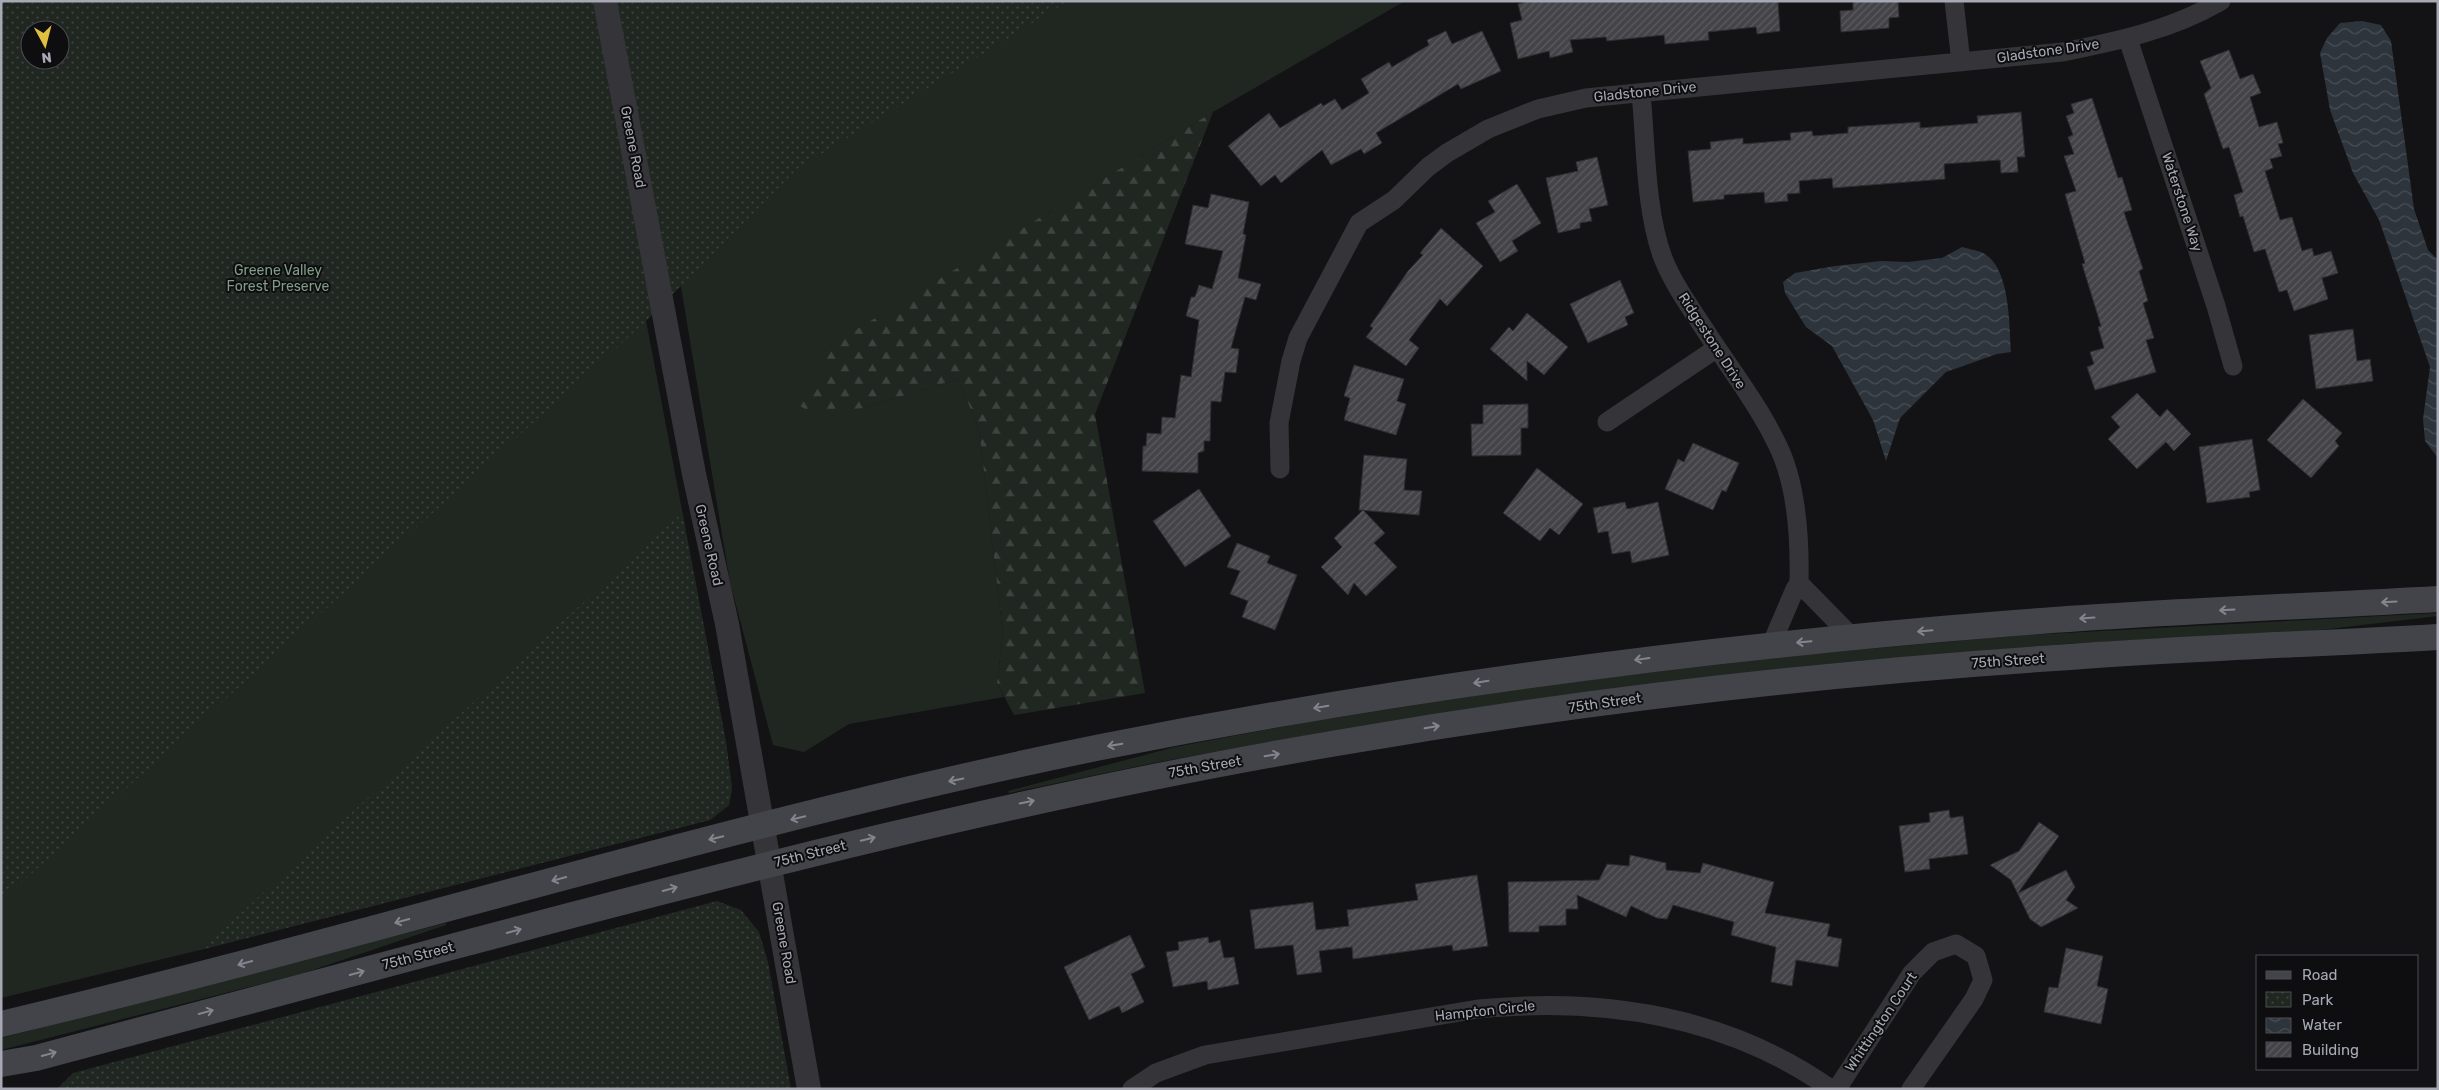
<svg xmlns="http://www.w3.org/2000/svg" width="2439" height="1090" font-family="Rubik,sans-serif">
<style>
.green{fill:#202721;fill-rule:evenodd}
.forest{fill:url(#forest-firs)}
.park{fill:url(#park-dots);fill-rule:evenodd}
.water{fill:url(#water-waves)}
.building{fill:url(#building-hatch);stroke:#2e2d30}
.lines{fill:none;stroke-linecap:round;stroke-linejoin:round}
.minor{stroke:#353539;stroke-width:19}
.tertiary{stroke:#353539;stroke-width:24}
.secondary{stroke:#434449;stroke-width:26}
.oneway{stroke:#83868f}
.labels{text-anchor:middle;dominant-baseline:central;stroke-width:4;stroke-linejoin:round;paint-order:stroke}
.street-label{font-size:14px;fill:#a6a9b4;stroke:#0e0e10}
.park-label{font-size:14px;fill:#7f9d84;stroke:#0e0e10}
</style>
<defs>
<pattern id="forest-firs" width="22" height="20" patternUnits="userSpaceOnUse" patternTransform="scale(1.25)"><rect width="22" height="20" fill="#202721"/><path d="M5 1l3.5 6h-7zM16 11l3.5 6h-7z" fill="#3d443f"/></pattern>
<pattern id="park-dots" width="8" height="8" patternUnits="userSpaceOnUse" patternTransform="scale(1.25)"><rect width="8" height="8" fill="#202721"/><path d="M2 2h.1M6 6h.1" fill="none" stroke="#3d443f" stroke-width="1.8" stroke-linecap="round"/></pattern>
<pattern id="water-waves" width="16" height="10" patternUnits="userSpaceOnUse" patternTransform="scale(1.25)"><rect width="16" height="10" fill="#2e343c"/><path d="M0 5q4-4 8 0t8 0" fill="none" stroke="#494f56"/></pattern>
<pattern id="building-hatch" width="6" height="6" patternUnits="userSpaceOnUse" patternTransform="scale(1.25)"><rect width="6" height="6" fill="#434348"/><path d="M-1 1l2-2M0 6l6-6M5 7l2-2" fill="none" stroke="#5b5b60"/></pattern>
</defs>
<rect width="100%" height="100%" fill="#131315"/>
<!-- green -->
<path class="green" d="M1,1L638,278L726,742L732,788L729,805L710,820L200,950L1,998ZM30,30H60V60H30Z
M663,1H1405L1213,112L819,353L864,408L958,379L979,429L1003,634L997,683L1004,697L849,724L804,752L773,745L730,582L674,245Z
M2438,613V616L2312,631L2079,643L1845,662L1725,675L1325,732L1159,762L1009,793L1008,791L1175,747L1308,722L1537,686L1799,655L2025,635Z
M446,923V925L304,973L1,1050V1038Z"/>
<!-- forest -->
<path class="forest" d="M1213,112L1095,414L1145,693L1014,715L997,683L1003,634L979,429L958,379L864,408L813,413L792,402L831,370L818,353Z"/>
<!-- park -->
<path class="park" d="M1,1H1068L797,169L645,322L1,901ZM30,30H60V60H30Z
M682,513L726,742L732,788L729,805L710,820L200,950Z
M717,901L741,910L759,932L768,962L791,1089H57L73,1073Z"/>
<!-- water -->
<path class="water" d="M2362,21L2381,25L2391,41L2414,209L2428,250L2438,260V458L2425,441L2423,419L2430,367L2379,220L2353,173L2330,110L2320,53L2327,38L2340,23Z
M1962,247C1968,249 1975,250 1981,252C2011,265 2009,325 2011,352L1997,354L1946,372L1900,418L1886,461L1873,420L1832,346L1806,327L1785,293L1783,282L1795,273L1835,266L1881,261L1908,262L1942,258Z"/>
<!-- building -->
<path class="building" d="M1529,1H1778L1780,31L1757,34L1756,27L1708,32L1709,40L1665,44L1664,35L1607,41L1606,37L1570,40L1573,52L1550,58L1549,51L1518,59L1510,23L1522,20L1518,4Z
M1853,1H1898L1899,17L1889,18V28L1841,32L1840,11L1853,10Z
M1446,31L1452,44L1482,31L1501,71L1461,89L1458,84L1376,133L1382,143L1364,154L1361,149L1331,165L1322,150L1281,183L1275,175L1261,186L1228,146L1269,113L1280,128L1321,103L1323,106L1335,99L1342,110L1369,93L1361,79L1389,62L1392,67L1429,45L1427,40Z
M2229,50L2240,79L2253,74L2261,93L2250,97L2259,127L2277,122L2283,143L2278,144L2282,156L2270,159L2273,168L2265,171L2280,220L2292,217L2302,251L2312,248L2314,256L2331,251L2338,273L2322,278L2328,299L2294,311L2287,290L2279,292L2265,249L2254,252L2243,216L2240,217L2234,195L2243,192L2229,147L2223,149L2204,94L2211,88L2200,61Z
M2092,98L2118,178L2122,177L2132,210L2124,212L2143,269L2139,271L2148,301L2143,303L2154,338L2146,340L2156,372L2095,390L2087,367L2094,364L2090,352L2104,348L2098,327L2101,326L2082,264L2085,263L2065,194L2076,191L2064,156L2074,154L2068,137L2073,135L2066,116L2074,113L2071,104Z
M2021,112L2025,157H2017L2018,172L2001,173L2000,160L1944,164L1945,179L1833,188L1832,178L1799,181L1800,193L1787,194L1788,201L1765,203L1764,192L1724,195V199L1693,202L1688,151L1711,149L1710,142L1743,138V144L1791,140L1790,133L1812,131L1813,136L1848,133V127L1920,122V128L1978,123L1977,116Z
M1597,157L1608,205L1589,209L1592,221L1580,223V228L1558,233L1546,178L1578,171L1576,162Z
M1517,184L1541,223L1512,241L1518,251L1500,262L1476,223L1495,212L1488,201Z
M1211,194L1249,202L1243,234L1246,235L1238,278L1261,284L1256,300L1245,297L1231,348L1239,349L1236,373L1225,372L1221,402L1211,401L1210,441H1204V451L1198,453V473L1142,471L1143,446H1146L1147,433L1161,434L1162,417L1175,418L1181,375L1191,377L1199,320L1186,316L1191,297H1195L1199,285L1212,289L1223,251L1185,244L1193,205L1208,208Z
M1441,228L1483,266L1447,306L1440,299L1409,340L1419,348L1406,366L1366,337L1373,328L1370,326L1408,271L1423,255L1420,253Z
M1620,280L1634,313L1625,317L1628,325L1588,343L1570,304Z
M1527,313L1568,347L1544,375L1527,361V381L1490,349L1509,327L1513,331Z
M2353,329L2357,361L2370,359L2373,381L2316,389L2309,335Z
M1354,365L1404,379L1397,401L1406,404L1396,435L1344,420L1350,398L1344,396Z
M2137,393L2160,417L2167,409L2191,434L2174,451L2166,442L2137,469L2108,439L2120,427L2111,417Z
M2303,399L2342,433L2335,441L2339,446L2311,478L2267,440Z
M1528,404V428H1521V455L1472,456L1471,424H1483V405Z
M2252,439L2260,490L2249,492L2250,497L2207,503L2199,447Z
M1693,443L1739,463L1726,492L1722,490L1713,510L1665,489L1678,459L1684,462Z
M1364,455L1407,459L1404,490L1422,491L1419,515L1359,510Z
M1537,468L1583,504L1559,535L1550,528L1540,541L1503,513Z
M1199,489L1231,536L1185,567L1153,521Z
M1625,502L1627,509L1658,502L1669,555L1632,563L1630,551L1612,554L1608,531L1598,533L1593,508Z
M1363,510L1385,533L1374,543L1397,567L1366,596L1354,583L1348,595L1321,567L1342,547L1334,538Z
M1237,543L1270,556L1267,563L1297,575L1275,630L1242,617L1248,601L1230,594L1240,571L1227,567Z
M1949,810L1950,818L1963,816L1968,854L1929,859L1930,869L1905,872L1899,826L1930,822L1929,813Z
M2039,822L2059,836L2018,893L2066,870L2075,887L2066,900L2078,908L2041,927L2030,919L2011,880L1990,865L2019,851Z
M1630,855L1666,863V870L1700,873L1703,863L1774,882L1765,913L1830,924L1827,936L1842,939L1838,967L1796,960L1792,986L1771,982L1776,947L1731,935L1734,922L1673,905L1667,919L1657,918L1631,906L1626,917L1577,895L1578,909H1566V925L1539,926V932H1509L1508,882L1599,880L1607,864L1629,866Z
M1477,875L1488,946L1453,951L1452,945L1353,959L1352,947L1319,951L1322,972L1297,975L1293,945L1255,949L1250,910L1313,902L1316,930L1349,926L1347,910L1418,900L1415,884Z
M1130,935L1145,967L1131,974L1144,1002L1122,1013L1119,1006L1089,1020L1064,967Z
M1208,937L1209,943L1220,940L1224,958L1234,957L1239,984L1208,990L1207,981L1173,987L1166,952L1179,950L1178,942Z
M2066,948L2103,956L2097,986L2108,989L2101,1024L2044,1012L2049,987L2058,988Z"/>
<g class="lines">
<!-- minor -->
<path class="minor" d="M1954,1L1961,62
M2128,39L2216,306L2233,366
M1641,93C1646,144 1645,210 1663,258C1674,286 1693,311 1709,336C1732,371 1758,405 1776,442C1797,482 1800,539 1799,583L1795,589L1771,645
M1607,422L1717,348
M1280,469L1279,423L1291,361L1298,338L1359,223L1394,200L1428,167L1447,153L1488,129L1538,109L1586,98L2063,52C2118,41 2171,30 2221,1
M1799,583L1852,637
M1132,1089L1156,1073L1205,1055L1478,1009C1603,997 1726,1015 1831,1089
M1837,1089L1912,973L1933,952L1956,944L1976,956L1983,980L1974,999L1911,1089"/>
<!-- tertiary -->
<path class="tertiary" d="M605,1L694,474L727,624L809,1089"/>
<!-- secondary -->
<path class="secondary" d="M1,1024C369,937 730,822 1101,747C1399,688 1700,648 2002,624C2147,612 2293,607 2438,599
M1,1064L36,1058C170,1021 305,986 440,950C737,871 1034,794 1337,743C1580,701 1824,673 2070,657C2192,648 2315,644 2438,637"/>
</g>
<!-- one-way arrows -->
<defs><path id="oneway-shaft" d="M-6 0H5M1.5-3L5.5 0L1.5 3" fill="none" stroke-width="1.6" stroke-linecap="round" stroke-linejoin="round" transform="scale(1.25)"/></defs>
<g class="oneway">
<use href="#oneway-shaft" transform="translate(2389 602) rotate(177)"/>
<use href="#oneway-shaft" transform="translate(2227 610) rotate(177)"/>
<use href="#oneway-shaft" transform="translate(2087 618) rotate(176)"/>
<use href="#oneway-shaft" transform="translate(1925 631) rotate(175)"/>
<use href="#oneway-shaft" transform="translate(1804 642) rotate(175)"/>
<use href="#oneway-shaft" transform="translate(1642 659) rotate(172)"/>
<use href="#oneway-shaft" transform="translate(1481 682) rotate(171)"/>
<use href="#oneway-shaft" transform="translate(1321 707) rotate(170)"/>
<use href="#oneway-shaft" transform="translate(1432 727) rotate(-9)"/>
<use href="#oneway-shaft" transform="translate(1115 745) rotate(170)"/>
<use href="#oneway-shaft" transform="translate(1272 755) rotate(-10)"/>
<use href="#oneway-shaft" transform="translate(956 780) rotate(168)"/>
<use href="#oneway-shaft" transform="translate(1027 802) rotate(-12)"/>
<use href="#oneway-shaft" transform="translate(798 818) rotate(166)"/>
<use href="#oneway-shaft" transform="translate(716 838) rotate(166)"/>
<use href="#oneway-shaft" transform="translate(868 839) rotate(-14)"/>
<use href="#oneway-shaft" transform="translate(559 879) rotate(165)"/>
<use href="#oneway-shaft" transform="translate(670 889) rotate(-15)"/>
<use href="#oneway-shaft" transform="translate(402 921) rotate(165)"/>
<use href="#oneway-shaft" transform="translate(514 931) rotate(-15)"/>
<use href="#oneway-shaft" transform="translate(245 963) rotate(165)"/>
<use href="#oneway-shaft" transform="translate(357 973) rotate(-15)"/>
<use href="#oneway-shaft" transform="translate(206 1012) rotate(-15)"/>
<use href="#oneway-shaft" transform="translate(49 1054) rotate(-15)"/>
</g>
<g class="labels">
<!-- street labels -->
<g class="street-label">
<text transform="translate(2048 51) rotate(-8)">Gladstone Drive</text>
<text transform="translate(1645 92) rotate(-6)">Gladstone Drive</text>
<text transform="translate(633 147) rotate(79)">Greene Road</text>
<text transform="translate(2182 202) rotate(72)">Waterstone Way</text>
<text transform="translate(1712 341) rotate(57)">Ridgestone Drive</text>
<text transform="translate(709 545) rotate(77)">Greene Road</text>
<text transform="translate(2008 661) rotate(-4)">75th Street</text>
<text transform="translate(1605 703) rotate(-8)">75th Street</text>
<text transform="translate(1205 767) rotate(-10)">75th Street</text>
<text transform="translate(810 854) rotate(-14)">75th Street</text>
<text transform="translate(784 943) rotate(80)">Greene Road</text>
<text transform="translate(418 956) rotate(-15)">75th Street</text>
<text transform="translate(1485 1011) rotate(-6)">Hampton Circle</text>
<text transform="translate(1881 1022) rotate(-56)">Whittington Court</text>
</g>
<!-- park labels -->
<g class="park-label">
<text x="278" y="270">Greene Valley<tspan x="278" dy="16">Forest Preserve</tspan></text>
</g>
</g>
<!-- border -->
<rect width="2439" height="1090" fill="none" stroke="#a6a9b4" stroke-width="5"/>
<!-- legend -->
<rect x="2256" y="955" width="162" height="115" fill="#0e0e10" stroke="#4b4c52"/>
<rect x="2266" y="971" width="25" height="8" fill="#434449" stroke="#4b4c52"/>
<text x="2302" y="980" font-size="15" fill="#a6a9b4">Road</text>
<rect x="2266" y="992" width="25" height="15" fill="url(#park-dots)" stroke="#4b4c52"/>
<text x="2302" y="1005" font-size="15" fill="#a6a9b4">Park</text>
<rect x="2266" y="1018" width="25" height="15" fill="url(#water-waves)" stroke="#4b4c52"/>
<text x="2302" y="1030" font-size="15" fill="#a6a9b4">Water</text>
<rect x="2266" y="1042" width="25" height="15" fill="url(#building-hatch)" stroke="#4b4c52"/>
<text x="2302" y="1055" font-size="15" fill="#a6a9b4">Building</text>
<!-- north arrow -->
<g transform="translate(45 45) rotate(173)"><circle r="24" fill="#0e0e10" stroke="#4b4c52"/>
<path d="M0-4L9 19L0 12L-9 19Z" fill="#e0be3f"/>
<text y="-8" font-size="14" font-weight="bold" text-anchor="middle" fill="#a6a9b4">N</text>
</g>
</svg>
